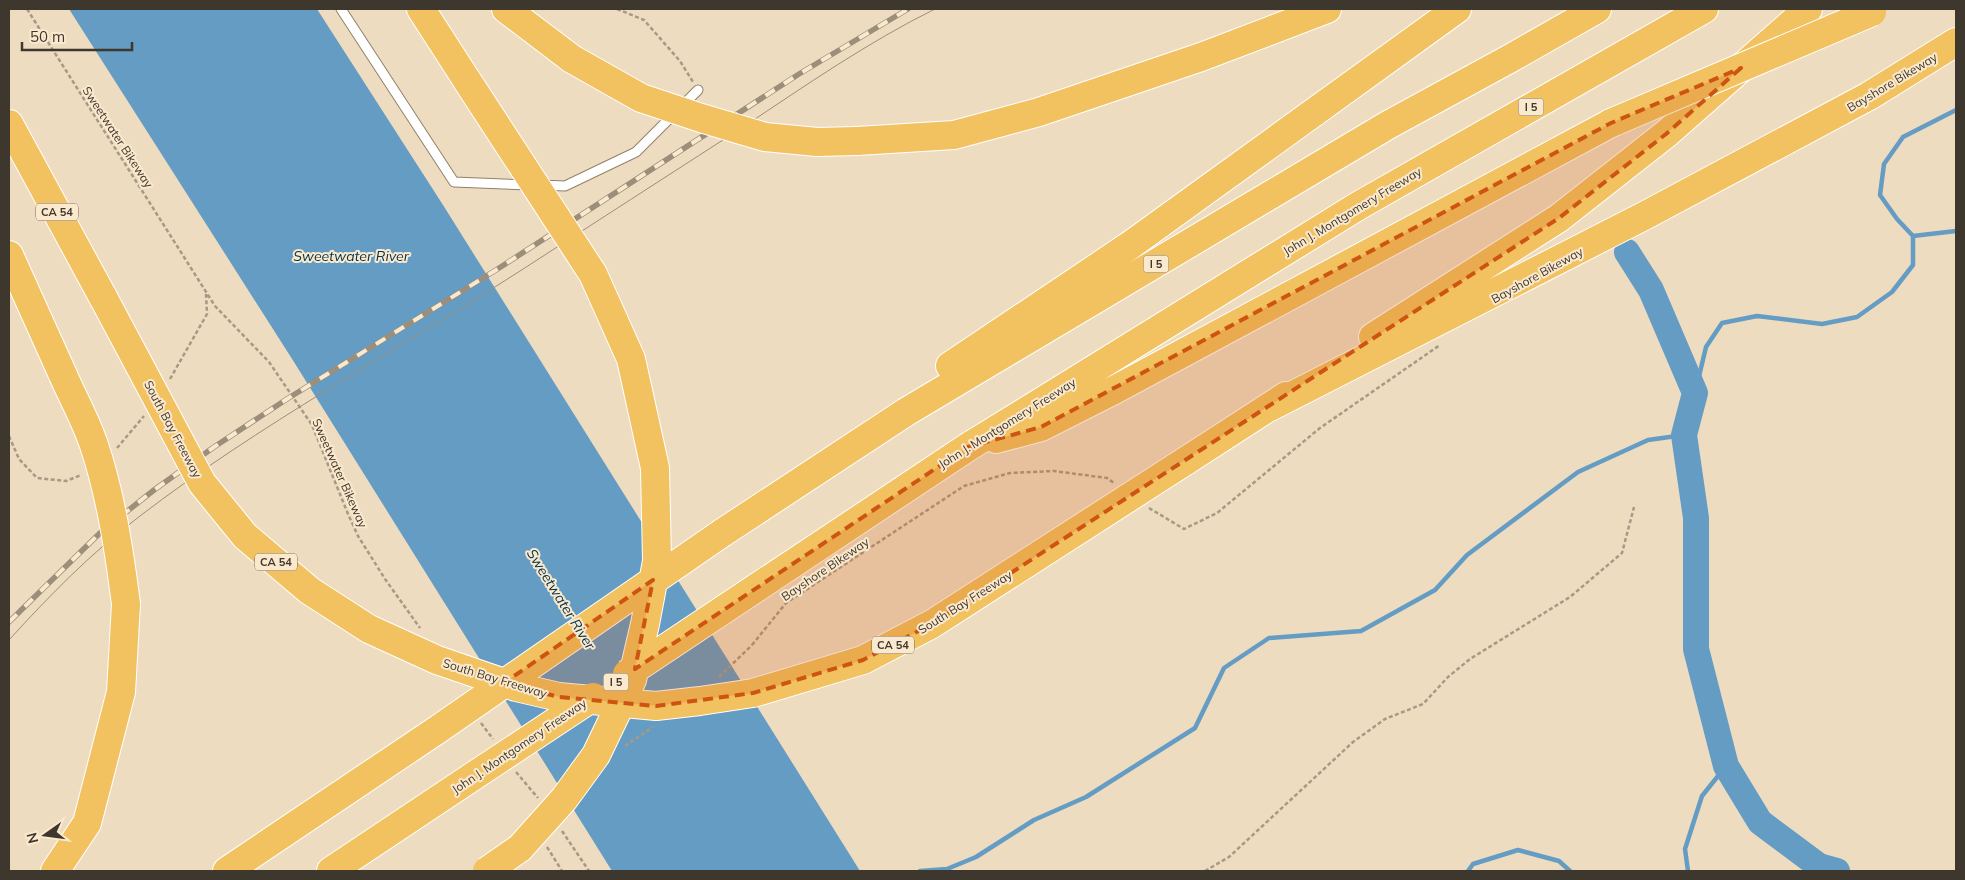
<svg xmlns="http://www.w3.org/2000/svg" width="1965" height="880" font-family="Mulish,sans-serif">
<style>
.water{fill:#659cc3}
.lines{fill:none;stroke-linecap:round;stroke-linejoin:round}
.stream{stroke:#659cc3;stroke-width:4.5}
.river{stroke:#659cc3;stroke-width:26}
.service-casing{stroke:#918168;stroke-width:11}
.motorway-casing{stroke:#fff;stroke-width:30}
.path{stroke:#a69985;stroke-width:2.5;stroke-dasharray:4 2.5;stroke-linecap:butt}
.service{stroke:#fff;stroke-width:9}
.motorway{stroke:#f2c160;stroke-width:28}
.tram{stroke:#9b8e7b;stroke-width:1}
.rail-casing{stroke:#9b8e7b;stroke-width:5.5}
.rail{stroke:#fbe9ce;stroke-width:4;stroke-dasharray:11;stroke-linecap:butt}
.motorway-bridge-casing{stroke:#fff;stroke-width:30;stroke-linecap:butt}
.path-bridge{stroke:#a69985;stroke-width:2.5;stroke-dasharray:4 2.5;stroke-linecap:butt}
.motorway-bridge{stroke:#f2c160;stroke-width:28}
.marked{fill:#ce5411;fill-opacity:0.2;stroke:#ce5411;stroke-width:4;stroke-dasharray:10 6;stroke-linejoin:round}
.labels{text-anchor:middle;dominant-baseline:central;stroke-width:4;stroke-linejoin:round;paint-order:stroke}
.shield{fill:#fbe9ce;stroke:#776c5d;stroke-width:1}
.shield-label{font-size:11px;font-weight:bold;fill:#3e372d}
.street-label{font-size:12px;fill:#3e372d;stroke:#fbe9ce}
.water-label{font-size:14px;font-style:italic;fill:#01314b;stroke:#fbe9ce}
</style>
<rect width="100%" height="100%" fill="#eedcc1"/>
<!-- water -->
<path class="water" d="M69,9H317L443,205L860,871H612L294,362Z"/>
<g class="lines">
<!-- stream -->
<path class="stream" d="M1913,236L1956,231
M1695,393L1706,347L1722,323L1757,316L1822,324L1857,317L1892,292L1913,265V236L1897,219L1880,195L1884,164L1903,137L1956,110
M920,871L947,869L976,857L1034,820L1086,797L1195,728L1224,668L1269,638L1361,631L1435,590L1467,555L1578,472L1648,440L1684,435
M1468,871L1473,864L1518,850L1559,861L1570,871
M1688,871L1685,849L1702,796L1726,766"/>
<!-- river -->
<path class="river" d="M1627,252L1651,290L1695,393L1684,435L1696,518V649L1726,766L1760,822L1819,866L1837,871"/>
<defs>
<path id="service" d="M341,9L454,182L529,185
M542,185L565,186L636,152L698,90"/>
<path id="motorway" d="M421,9L468,82
M506,9L572,59
M9,124L104,299
M857,141L954,135L1039,112L1201,57L1327,9
M9,255L63,375
M1373,337L1559,218L1666,134L1808,9
M950,366L1129,246L1457,9
M1270,407L1644,216L1869,96L1956,42
M996,439L1041,427L1116,389L1611,123
M1184,462L1286,396
M722,533L906,412L1388,125L1511,58L1597,9
M756,588L968,447L1358,206L1704,9
M55,871L87,823L121,692L126,604
M227,871L437,730
M331,871L475,775"/>
</defs>
<!-- service casing -->
<use href="#service" class="service-casing"/>
<!-- motorway casing -->
<use href="#motorway" class="motorway-casing"/>
<!-- path -->
<path class="path" d="M27,9L215,306L269,362L312,425L348,514L358,536L385,579L420,628
M617,9L644,20L680,61L693,82
M170,379L207,314L206,294
M9,436L19,459L37,478L66,481L81,475
M117,448L144,416
M1149,508L1184,529L1217,513L1320,428L1440,345
M752,645L786,603L964,486L1010,473L1054,471L1107,478L1114,483
M481,723L493,739
M516,772L538,798
M562,831L589,871
M547,847L562,871
M1205,871L1229,857L1353,742L1385,719L1423,704L1448,677L1470,659L1570,597L1622,553L1634,507"/>
<!-- service -->
<use href="#service" class="service"/>
<!-- motorway -->
<use href="#motorway" class="motorway"/>
<!-- tram -->
<path class="tram" d="M9,640C49,596 92,552 140,516C260,424 393,353 520,271C594,223 669,175 743,127C805,86 868,42 935,9"/>
<defs>
<path id="rail" d="M9,622L101,532L154,490L214,447L287,399L496,270L799,74L908,9"/>
</defs>
<!-- rail casing -->
<use href="#rail" class="rail-casing"/>
<!-- rail -->
<use href="#rail" class="rail"/>
<defs>
<path id="motorway-bridge" d="M572,59L641,98L701,118L765,137L817,142L857,141
M468,82L593,274L631,359L655,468L657,561L645,624L632,680L596,755L564,799L520,848L487,871
M1611,123L1872,12
M104,299L202,483L245,536L310,591L369,629L437,660L516,687L559,697L656,706L700,701L753,693L863,660L932,624L1184,462
M63,375C73,398 86,421 94,445C111,496 119,550 126,604
M627,674L756,588
M437,730L722,533
M475,775L593,697"/>
</defs>
<!-- motorway-bridge casing -->
<use href="#motorway-bridge" class="motorway-bridge-casing"/>
<!-- path-bridge -->
<path class="path-bridge" d="M719,677L752,645
M625,746L653,727"/>
<!-- motorway-bridge -->
<use href="#motorway-bridge" class="motorway-bridge"/>
</g>
<!-- marked area -->
<path class="marked" d="M1741,68L1666,134L1559,218L932,624L863,660L753,693L656,706L559,697L504,683L653,580L635,669L968,447L1041,427L1611,123Z"/>
<g class="labels">
<!-- shield labels -->
<g class="shield">
<rect x="1518.5" y="98.5" width="25" height="17" rx="4"/>
<rect x="36" y="203.5" width="42" height="17" rx="4"/>
<rect x="1143.5" y="255.5" width="25" height="17" rx="4"/>
<rect x="255" y="553.5" width="42" height="17" rx="4"/>
<rect x="872" y="636.5" width="42" height="17" rx="4"/>
<rect x="603.5" y="673.5" width="25" height="17" rx="4"/>
</g>
<g class="shield-label">
<text x="1531" y="107">I 5</text>
<text x="57" y="212">CA 54</text>
<text x="1156" y="264">I 5</text>
<text x="276" y="562">CA 54</text>
<text x="893" y="645">CA 54</text>
<text x="616" y="682">I 5</text>
</g>
<!-- street labels -->
<g class="street-label">
<text transform="translate(1892 82) rotate(-31)">Bayshore Bikeway</text>
<text transform="translate(118 137) rotate(57)">Sweetwater Bikeway</text>
<text transform="translate(1352 211) rotate(-31)">John J. Montgomery Freeway</text>
<text transform="translate(1537 275) rotate(-29)">Bayshore Bikeway</text>
<text transform="translate(1007 423) rotate(-32)">John J. Montgomery Freeway</text>
<text transform="translate(173 429) rotate(62)">South Bay Freeway</text>
<text transform="translate(340 473) rotate(66)">Sweetwater Bikeway</text>
<text transform="translate(825 569) rotate(-34)">Bayshore Bikeway</text>
<text transform="translate(965 602) rotate(-32)">South Bay Freeway</text>
<text transform="translate(495 678) rotate(17)">South Bay Freeway</text>
<text transform="translate(519 746) rotate(-34)">John J. Montgomery Freeway</text>
</g>
<!-- water labels -->
<g class="water-label">
<text x="351" y="256">Sweetwater River</text>
<text transform="translate(561 599) rotate(58)">Sweetwater River</text>
</g>
</g>
<!-- border -->
<rect width="1965" height="880" fill="none" stroke="#3e372d" stroke-width="20"/>
<!-- north arrow -->
<g transform="translate(45 835) rotate(256)" stroke="#fbe9ce" stroke-width="4" paint-order="stroke">
<path d="M0-4L9 19L0 12L-9 19Z" fill="#3e372d"/>
<text y="-8" font-size="14" font-weight="bold" text-anchor="middle" fill="#3e372d">N</text>
</g>
<!-- scale -->
<path d="M22 42v8h110v-8" fill="none" stroke="#3e372d" stroke-width="2.5"/>
<text x="30" y="42" font-size="15" fill="#3e372d" stroke="#fbe9ce" stroke-width="4" paint-order="stroke">50 m</text>
</svg>
